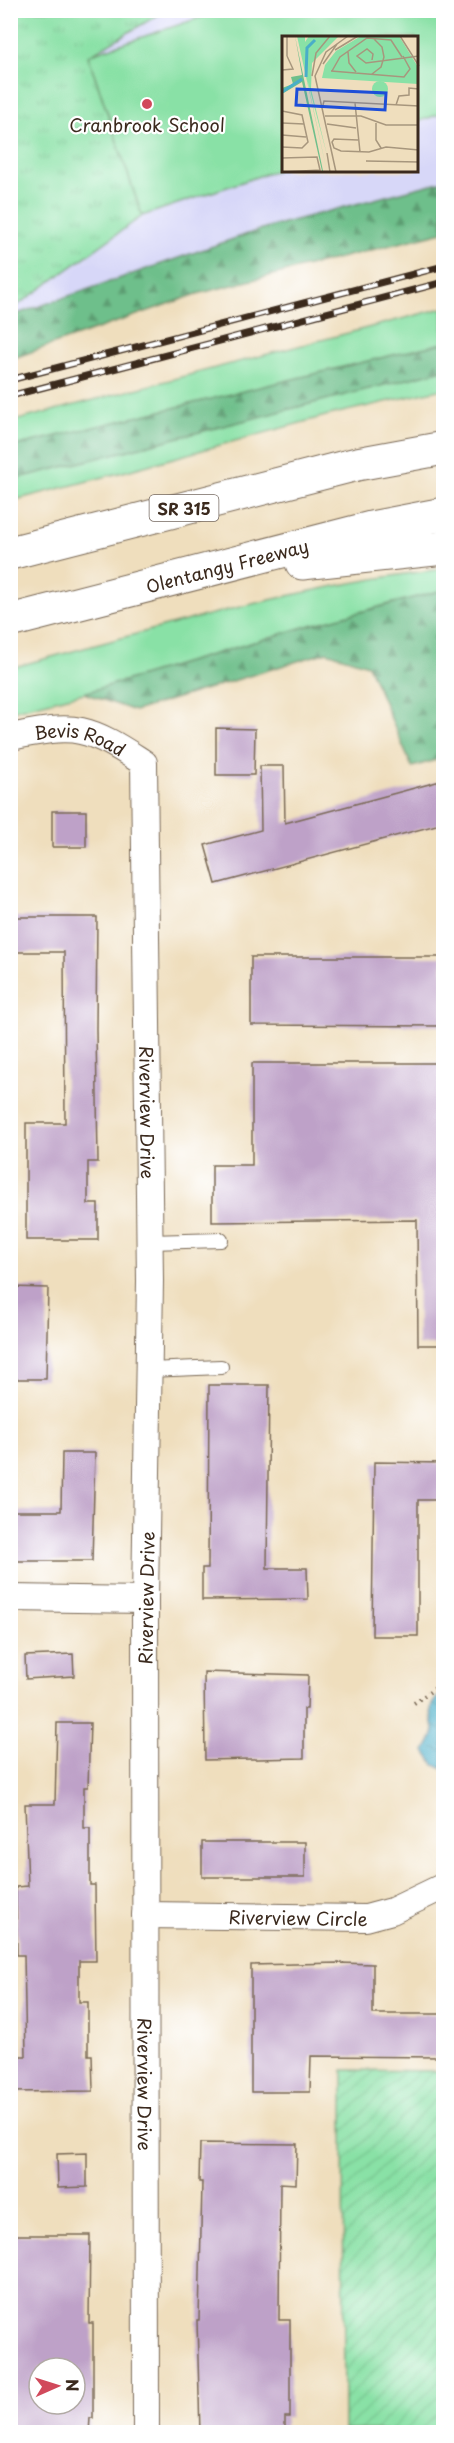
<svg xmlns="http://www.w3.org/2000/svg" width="454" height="2443" font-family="'Playpen Sans',sans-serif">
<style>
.built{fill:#d7d7f8;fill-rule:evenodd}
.grass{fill:#89e1a6;stroke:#628662;stroke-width:1.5}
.forest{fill:url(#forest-firs);stroke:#547454;stroke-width:1.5}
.park{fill:url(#park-tufts);stroke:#628662;stroke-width:1.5}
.garden{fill:url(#garden-furrows);stroke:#628662;stroke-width:1.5}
.water{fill:url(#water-ripples);stroke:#426c73;stroke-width:1.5}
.building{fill:#bea1c8;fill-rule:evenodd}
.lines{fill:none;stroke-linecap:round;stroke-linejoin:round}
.service-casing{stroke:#7a6956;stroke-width:16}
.minor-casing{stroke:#7a6956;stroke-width:28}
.motorway-casing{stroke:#7a6956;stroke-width:35}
.path{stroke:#7a6956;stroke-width:4;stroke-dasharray:1.5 4.5;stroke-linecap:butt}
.service{stroke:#fff;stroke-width:14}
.minor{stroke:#fff;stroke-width:26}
.motorway{stroke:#fff;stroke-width:33}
.rail-casing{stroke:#3b2a1e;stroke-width:7}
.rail{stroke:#fff;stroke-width:4.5;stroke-dasharray:14;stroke-linecap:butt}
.poi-dot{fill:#d1495b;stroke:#fff;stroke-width:2}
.labels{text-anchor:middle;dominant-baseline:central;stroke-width:4.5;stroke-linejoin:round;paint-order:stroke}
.shield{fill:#fff;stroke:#766a62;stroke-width:1.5}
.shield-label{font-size:16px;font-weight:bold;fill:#3b2a1e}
.poi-label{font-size:18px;fill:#3b2a1e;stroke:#fff}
.street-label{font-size:18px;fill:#3b2a1e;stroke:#fff}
.inset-river{fill:none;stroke:#49aec8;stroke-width:3}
.inset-road{fill:none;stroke:#a7967d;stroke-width:1.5}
.view{fill:#1d4ed8;fill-opacity:0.15;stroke:#1d4ed8;stroke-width:3}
.inset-edge{fill:none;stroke:#3b2a1e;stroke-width:3}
</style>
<defs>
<pattern id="forest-firs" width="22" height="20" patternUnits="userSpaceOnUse" patternTransform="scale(1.5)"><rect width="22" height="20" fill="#6ebf8b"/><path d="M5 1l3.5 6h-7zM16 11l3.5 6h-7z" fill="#5c9b71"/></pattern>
<pattern id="park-tufts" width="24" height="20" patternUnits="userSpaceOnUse" patternTransform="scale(1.5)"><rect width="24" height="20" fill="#89e1a6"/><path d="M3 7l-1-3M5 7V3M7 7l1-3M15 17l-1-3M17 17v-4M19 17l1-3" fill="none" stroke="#77c18e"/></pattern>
<pattern id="garden-furrows" width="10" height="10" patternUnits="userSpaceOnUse" patternTransform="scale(1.5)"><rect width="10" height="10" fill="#89e1a6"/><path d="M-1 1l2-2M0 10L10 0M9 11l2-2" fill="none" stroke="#77c18e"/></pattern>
<pattern id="water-ripples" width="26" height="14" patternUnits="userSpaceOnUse" patternTransform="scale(1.5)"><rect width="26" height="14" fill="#49aec8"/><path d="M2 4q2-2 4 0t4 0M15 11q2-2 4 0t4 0" fill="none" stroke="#3e8ea2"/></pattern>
</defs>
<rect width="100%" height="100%" fill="#fff"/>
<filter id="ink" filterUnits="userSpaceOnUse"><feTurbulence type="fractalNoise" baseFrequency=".0167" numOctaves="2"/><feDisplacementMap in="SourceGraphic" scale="12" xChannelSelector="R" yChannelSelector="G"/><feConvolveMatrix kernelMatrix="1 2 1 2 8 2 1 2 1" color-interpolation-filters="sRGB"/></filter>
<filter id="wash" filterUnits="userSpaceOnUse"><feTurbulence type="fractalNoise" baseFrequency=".008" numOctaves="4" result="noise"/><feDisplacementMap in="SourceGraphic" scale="24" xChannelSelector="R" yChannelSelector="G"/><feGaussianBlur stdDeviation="1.35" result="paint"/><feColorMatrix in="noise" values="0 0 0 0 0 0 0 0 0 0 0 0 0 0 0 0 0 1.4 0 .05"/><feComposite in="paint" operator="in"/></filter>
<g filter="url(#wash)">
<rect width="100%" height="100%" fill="#efdebd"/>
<!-- built -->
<path class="built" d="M10,11H443V181L265,228L11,316ZM283,38H416V171H283Z"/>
<!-- grass -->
<path class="grass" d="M220,11H440L444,21L443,113L417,122L416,38H283V168L142,216L88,55Z
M443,308V343L11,447L10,422Z
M443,370V389L329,415L123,472L11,501V480Z
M443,569V590L311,625L84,693L11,711V668C153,630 297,586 443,569Z"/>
<!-- forest -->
<path class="forest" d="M443,181V232L197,294L11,359V316L265,228Z
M443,343V370L11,480V447Z
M443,590V758L412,767L368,665L327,652L135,711L84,693L311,625Z"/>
<!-- park -->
<path class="park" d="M11,10L165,11L88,56L142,216L11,310Z"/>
<!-- garden -->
<path class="garden" d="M343,2070L443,2071V2431L344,2430Z"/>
<!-- water -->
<path class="water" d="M443,1693V1769L434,1765L425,1751C429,1744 435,1735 434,1728C431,1711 426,1705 443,1693Z"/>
<g id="blocks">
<!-- building -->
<path class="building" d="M216,728L255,729L254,775H216Z
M260,766H284L285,823L444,780V823L216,884L205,845L261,830Z
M52,811H86V847H52Z
M10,917H97L96,1029L98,1162H88V1204H98V1240H26V1123H65L64,952H10Z
M251,957H443V1026L251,1025Z
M252,1063H443L444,1345H418L417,1220L212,1222V1165H252Z
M10,1287L48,1288L46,1379H10Z
M209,1385H269L267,1568H307L308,1599L202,1600V1568H208Z
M62,1453H95L92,1561H10V1511H61Z
M374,1462L444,1463V1500H418V1636H372Z
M73,1654L74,1676L26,1679L25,1656Z
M204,1672L308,1675L307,1709H304V1758L205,1760Z
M57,1723H90L88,1787H84V1828H90V1885H95L96,1961H79V2002H88V2055H92L93,2091L10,2092V2056H26L24,1955H17L16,1887L28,1886L25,1804H55Z
M202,1842H305V1877H202Z
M339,1963L373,1964V2014H444V2057L311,2056L310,2092H251V1965Z
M200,2143L297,2144L296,2184L280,2183L279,2320H290V2417H285V2433H200L197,2320H199L202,2182H199Z
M87,2153V2187L58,2188L57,2154Z
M10,2235H90L89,2323H93V2418H90L89,2433H10ZM39,2368H75V2404H39Z"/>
</g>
</g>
<g filter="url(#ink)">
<use href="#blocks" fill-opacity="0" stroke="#7a6956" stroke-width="1.5"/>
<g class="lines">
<defs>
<path id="service" d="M150,1242L221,1240
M149,1370L221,1367"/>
<g id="minor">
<path id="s1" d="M10,737C32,733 59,726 81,731C104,736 125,751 144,763L150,1281L145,1600L146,2432"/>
<path d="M10,1598L145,1600"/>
<path id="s2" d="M145,1915L366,1918L392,1911L444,1886"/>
</g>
<g id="motorway">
<path d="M10,553L357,464L444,448"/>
<path d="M302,563L444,548"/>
<path id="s3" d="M10,621L371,528L444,514"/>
</g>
</defs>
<!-- service casing -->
<use href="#service" class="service-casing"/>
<!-- minor casing -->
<use href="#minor" class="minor-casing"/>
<!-- motorway casing -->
<use href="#motorway" class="motorway-casing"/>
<!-- path -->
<path class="path" d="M414,1703L444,1682"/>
<!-- service -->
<use href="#service" class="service"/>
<!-- minor -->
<use href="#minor" class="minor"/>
<!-- motorway -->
<use href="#motorway" class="motorway"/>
<defs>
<path id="rail" d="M10,380L444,266
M10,396L444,282"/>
</defs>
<!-- rail casing -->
<use href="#rail" class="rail-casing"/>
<!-- rail -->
<use href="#rail" class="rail"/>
</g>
</g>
<!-- markers -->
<circle class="poi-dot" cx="147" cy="104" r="6"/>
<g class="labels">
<!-- shield labels -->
<rect class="shield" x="149.5" y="495" width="69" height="26" rx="4.5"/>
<g class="shield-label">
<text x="184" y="508">SR 315</text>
</g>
<!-- poi labels -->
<g class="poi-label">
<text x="147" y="124">Cranbrook School</text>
</g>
<!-- street labels -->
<g class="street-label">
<text stroke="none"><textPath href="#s3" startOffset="224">Olentangy Freeway</textPath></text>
<text stroke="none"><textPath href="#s1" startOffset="72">Bevis Road</textPath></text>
<text stroke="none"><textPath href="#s1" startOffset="492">Riverview Drive</textPath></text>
<text transform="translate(146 1598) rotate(-89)">Riverview Drive</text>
<text stroke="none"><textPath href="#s2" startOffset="153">Riverview Circle</textPath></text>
<text stroke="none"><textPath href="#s1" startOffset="1464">Riverview Drive</textPath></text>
</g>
</g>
<!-- overview -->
<g transform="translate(282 36)">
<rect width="136" height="136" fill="#efdebd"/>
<path d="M15,0H23V6L27,0H57L30,27L29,53L45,119L25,43L45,136Z" fill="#89e1a6"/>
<path d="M13,0L41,135H40L20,46L0,58V52L11,48L9,41L20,39Z" fill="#6ebf8b"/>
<path d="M79,0H117L136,31V48L40,42L43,29L54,15Z" fill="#89e1a6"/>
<path d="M90 53a8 8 0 1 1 16 0a8 8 0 1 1-16 0Z" fill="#89e1a6"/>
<path class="inset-river" d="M24,41L25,12L33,4M0,56L20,43"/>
<path class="inset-road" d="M5,0V20M118,0L137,30M53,14L76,0M66,16L67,27L74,36M90,24L91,18L85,13L75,20L84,27L137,20M41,28L55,8M0,34L11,33L5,20M49,35L122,41L128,33L121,20M50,35L58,21L85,2L109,4L120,21M90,38L99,31L102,21L100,11L92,3M30,40L34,17L48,0M73,67L78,116M41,69L42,65L137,70M114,69L117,60L127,59V52L137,53M0,75L20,79L26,106L20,112L0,111M43,80H79L104,89H137M0,87L22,88M94,87V104L99,112M45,88L74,92M0,99L24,101M76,104L52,103L50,106L52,112L59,115L87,116L104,111L137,114M45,117L48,136M0,122L35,121L38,134L1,136M84,125L137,126M54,136L33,40L44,16L66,0"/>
<path class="view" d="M15,53L104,57L103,74L14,69Z"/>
<rect width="136" height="136" class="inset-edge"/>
</g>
<!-- margin -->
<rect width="454" height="2443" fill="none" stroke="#fff" stroke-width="36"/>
<!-- north arrow -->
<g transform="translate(57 2386) rotate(87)"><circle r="28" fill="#ffffff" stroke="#b1aaa5" stroke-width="1.5"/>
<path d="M0-4.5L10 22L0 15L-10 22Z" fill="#d1495b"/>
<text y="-9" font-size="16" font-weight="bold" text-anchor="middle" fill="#3b2a1e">N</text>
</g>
</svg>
